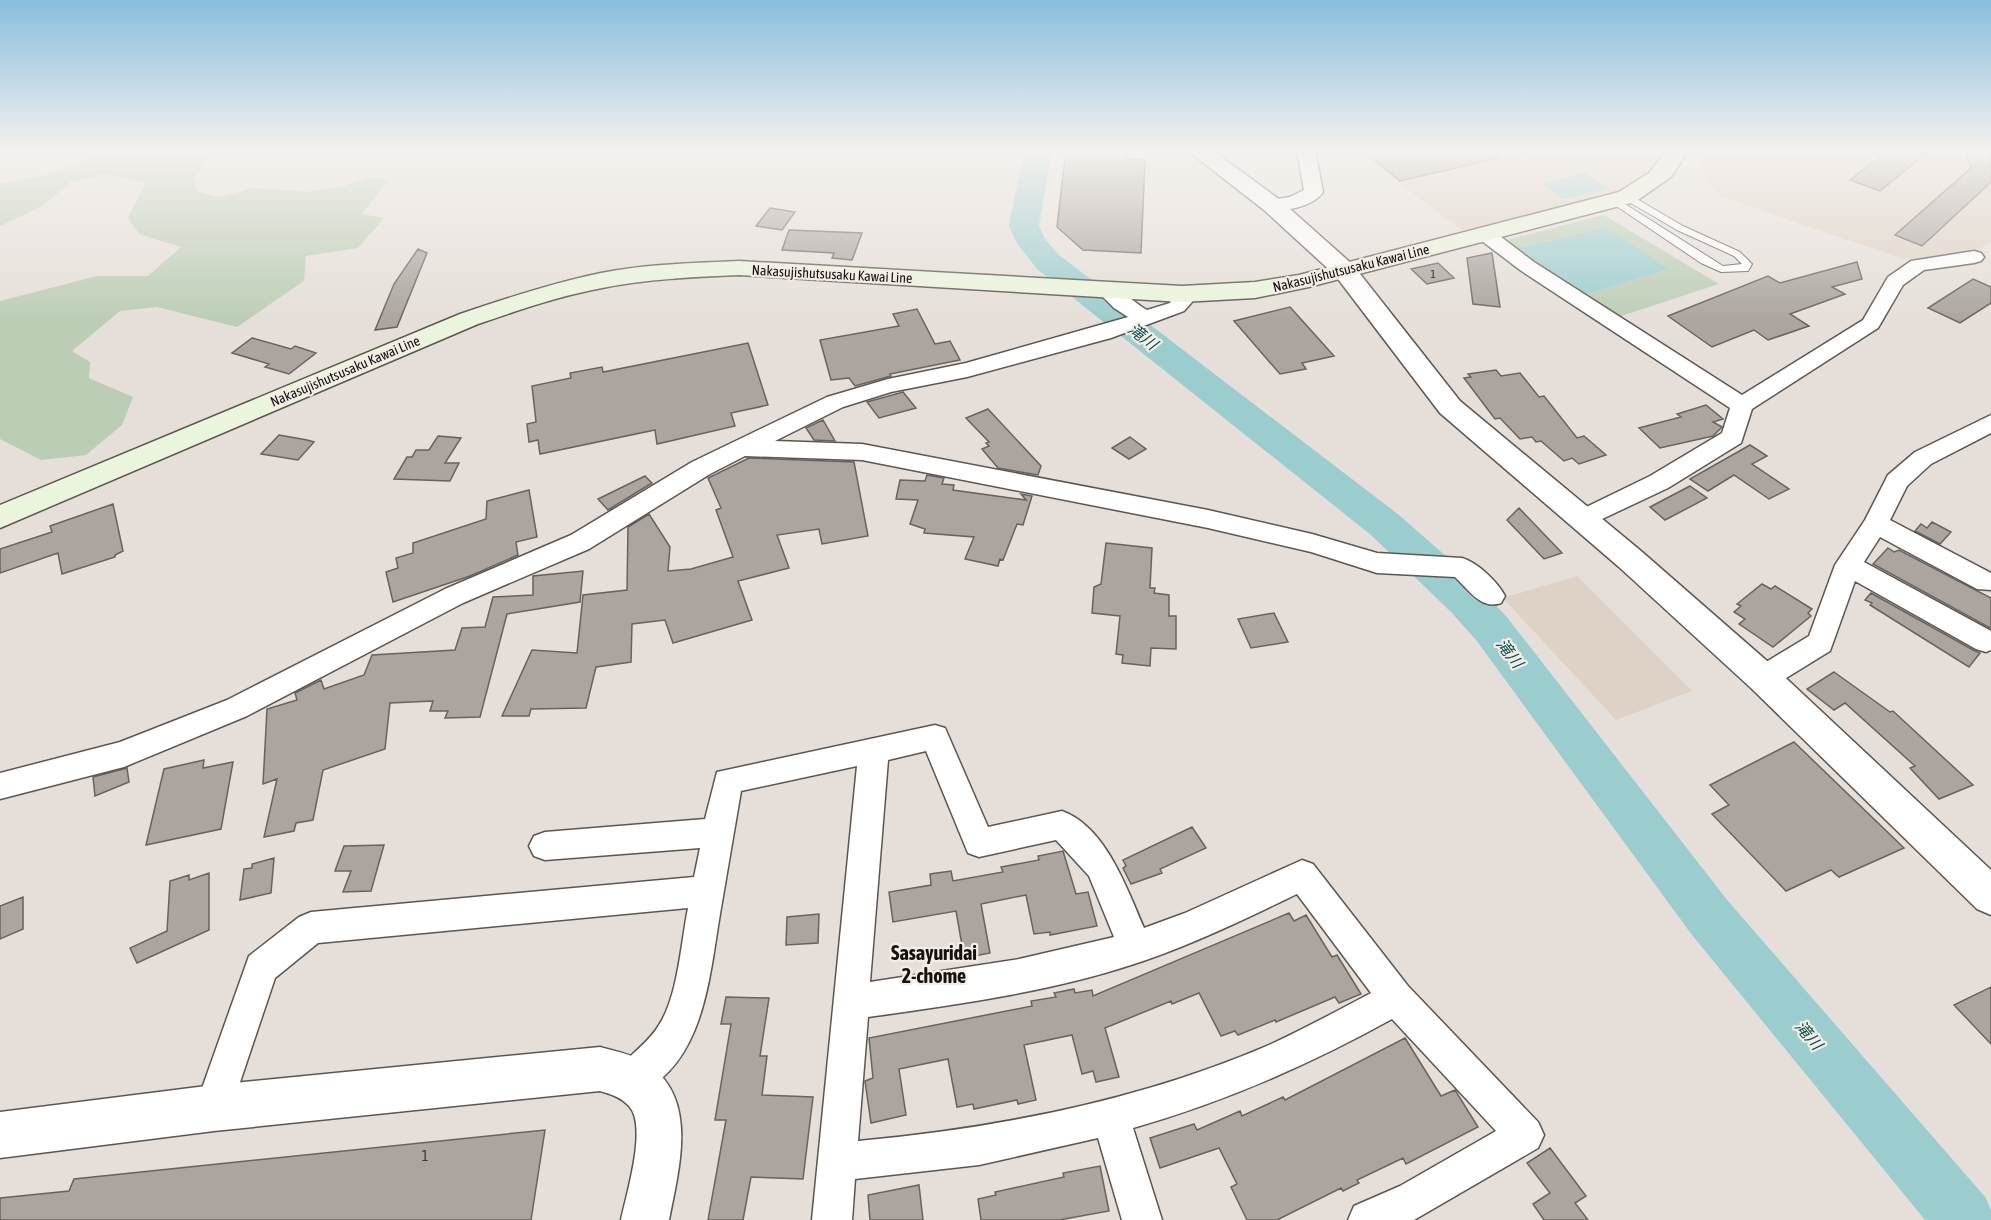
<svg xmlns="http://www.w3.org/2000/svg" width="1991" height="1220" font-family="'Asap Condensed','Noto Sans JP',sans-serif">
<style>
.built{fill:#ded1c5}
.green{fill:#bccdb6}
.water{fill:#9ccdce}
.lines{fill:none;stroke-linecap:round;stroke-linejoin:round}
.river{fill:#9ccdce;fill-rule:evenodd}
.building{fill:#aba49f;stroke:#69625d;stroke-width:1.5}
.service-casing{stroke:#5c5651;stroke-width:2}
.minor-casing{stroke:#5c5651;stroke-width:3}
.tertiary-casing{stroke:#5c5651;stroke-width:3}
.secondary-casing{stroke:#5c5651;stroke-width:3}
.service{fill:#fff;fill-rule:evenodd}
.minor{fill:#fff;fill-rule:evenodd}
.tertiary{fill:#fff;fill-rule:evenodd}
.secondary{fill:#ebf4dd;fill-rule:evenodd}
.labels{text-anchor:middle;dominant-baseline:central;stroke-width:4.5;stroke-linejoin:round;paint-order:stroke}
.number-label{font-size:12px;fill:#3a3633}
.far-street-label{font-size:14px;fill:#14110f;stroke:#f4ece6}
.near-number-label{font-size:15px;fill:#3a3633}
.water-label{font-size:16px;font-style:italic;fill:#024f50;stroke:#f4ece6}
.near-neighbourhood-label{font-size:20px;font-weight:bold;fill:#14110f;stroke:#f4ece6}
</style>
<rect width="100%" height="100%" fill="#e6dfd9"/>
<!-- built -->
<path class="built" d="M1335,150H1669L1661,164L1630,189L1466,233L1365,158Z
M1701,150H1991V242L1973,253L1903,259L1720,196L1703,175L1698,156Z
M1577,576L1692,691L1616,720L1503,598Z"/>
<!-- green -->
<path class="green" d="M110,150H223L216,153L193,177L197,191L218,197L253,188L307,192L341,187L368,178L388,180L362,214L384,218L358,248L306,256L304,281L237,327L157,307L120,311L72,351L90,362L89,378L133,397L122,425L86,455L41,460L0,439V301L97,276H148L181,247L139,234L128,218L146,182L105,174L71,182L41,207L0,226V183C39,180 74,166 110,150Z
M1604,215L1719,284L1615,318L1581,296L1667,269L1606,227L1518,248L1506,240Z"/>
<!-- water -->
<path class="water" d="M1586,173L1608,189L1563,199L1542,184Z
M1606,227L1668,269L1581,296L1518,248Z"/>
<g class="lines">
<!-- river -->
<path class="river" d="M1024,150H1052L1039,226L1045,239L1059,255L1399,515L1455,564L1506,616L1728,901L1986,1198L1991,1211V1220H1925L1692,935L1476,640L1451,612L1371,535L1037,269L1016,242L1009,226Z"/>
</g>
<!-- building -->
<path class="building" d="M1066,150H1128L1127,159L1145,160L1141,253L1083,250L1057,227Z
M1362,150H1431L1436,153L1450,150H1498L1499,158L1400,181Z
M1889,150H1930L1880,191L1850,180Z
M1965,150H1991V182L1922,246L1895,235L1971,168Z
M770,208L795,212L782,230L756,226Z
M789,230L862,233L852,260L832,258L834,253L782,250Z
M418,249L427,253L397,327L375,330L394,284Z
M1492,253L1500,307L1473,304L1467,258Z
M1857,262L1862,279L1832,287L1845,294L1790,314L1809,326L1768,340L1754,330L1712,347L1668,316L1768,276L1780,283Z
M1438,263L1454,278L1427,284L1411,269Z
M1973,279L1991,287V303L1960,323L1928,308Z
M1290,307L1334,356L1302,363L1306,369L1280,374L1234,321Z
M917,309L935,344L950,341L960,360L890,374L891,376L855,386L849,378L831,380L820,340L899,326L893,314Z
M252,338L291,349L295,346L316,353L289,374L265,367L269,364L232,353Z
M748,343L768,405L731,413L735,426L657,444L655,430L540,454L538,440L529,442L527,424L536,422L532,386L571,378L570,373L602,367L603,372Z
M1496,370L1501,376L1520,373L1539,397L1544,396L1577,438L1584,436L1606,455L1579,464L1572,458L1564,461L1541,441L1536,442L1532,437L1520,439L1500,418L1495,419L1464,378L1471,377L1468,374Z
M903,392L916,408L879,418L867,402Z
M1706,405L1723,419L1713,422L1722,427L1713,436L1660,448L1639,428L1681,417L1677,414Z
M988,409L1041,466L1038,475L998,468L982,449L989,446L986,443L989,442L966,418Z
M823,420L835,441L814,440L806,428Z
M279,435L307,440L314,442L298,460L261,454Z
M438,436L461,438L445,463H459L450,481L394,479L407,457H412L416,450H429Z
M1130,437L1146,449L1129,459L1112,448Z
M1750,445L1767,456L1752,464L1789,489L1769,499L1734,475L1708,491L1690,479Z
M749,458L854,462L868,536L822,544L819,529L777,535L789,568L738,581L752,620L673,643L665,620L632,624L631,662L596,667L586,708L531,709L529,716H502L532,650L577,653L583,595L627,590L628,527L649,514L670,547L668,571L691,569L733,557L716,510L721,508L708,478Z
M927,475L944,478L942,484L954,485L953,490L1026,500L1021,494L1032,496L1023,525L1017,524L1003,560L1000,559L998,566L965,559L974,537L924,533L925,529L910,524L918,500L896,499L900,480L925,481Z
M645,476L652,483L608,510L598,499Z
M1690,486L1707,498L1665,520L1650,507Z
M529,490L537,537L516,542L518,555L470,576L393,602L386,572L398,568L396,558L413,553V543L486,519L487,501Z
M113,504L123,551L115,555V557L62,574L58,553L0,573V549L52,532L50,526Z
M1519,508L1562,553L1544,559L1507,520Z
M1932,522L1951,532L1940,544L1915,531L1921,524L1927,528Z
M1106,543L1152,548L1150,588H1155L1154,593L1169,595V616H1176V649L1151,648L1150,666L1122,663L1123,655L1116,654L1120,616L1092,613L1094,587L1101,584Z
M1888,548L1894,552L1899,550L1991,598V626L1990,628L1873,564Z
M583,571L580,602L507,614L480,717L445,718L448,711H430L433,701L390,703L385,749L323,770L313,820L296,823L294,831L264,837L277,779L263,784L267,709L297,700L295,693L321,680L324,689L364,675L372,655L455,650L462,628L485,627L493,597L533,595V576Z
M1762,584L1771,589L1775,586L1812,609L1808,613L1811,616L1773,647L1739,624L1745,619L1734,612L1741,606L1737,604Z
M1871,593L1975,651L1980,653L1969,667L1870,605L1872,603L1865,600Z
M1274,613L1288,642L1251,648L1238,619Z
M1834,672L1890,712L1893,711L1973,785L1939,799L1910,768L1915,766L1845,703L1834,710L1807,689Z
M1794,742L1904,848L1839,877L1831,870L1786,891L1712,814L1729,805L1710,785Z
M204,760L203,768L233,762L221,829L146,845L164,769Z
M127,768L129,782L95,796L93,777Z
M1192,827L1206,848L1160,869L1162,873L1131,884L1123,868L1126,866L1123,860Z
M384,845L371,891L343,892L351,871H335L344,846Z
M1063,851L1076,894L1088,892L1097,926L1050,935V932L1034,934L1026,895L981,904L990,953L969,957L968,950L963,951L956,911L893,922L889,892L931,885L930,874L951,871L953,881L1003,872L1001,867L1039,860L1038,856Z
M274,858L271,893L240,900L244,869L252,868V864Z
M209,873V930L137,963L130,948L167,931L170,881L189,875V880Z
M23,897V929L0,939V906Z
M1289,913L1294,921L1306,915L1332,957L1337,955L1361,994L1339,1003L1335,997L1276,1022L1275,1020L1238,1035L1235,1031L1221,1036L1199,993L1172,1004L1171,1001L1105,1028L1119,1077L1096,1082L1093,1071L1082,1074L1072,1035L1024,1045L1036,1100L1018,1104L1017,1100L974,1109L973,1104L957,1107L948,1059L899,1069L906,1115L871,1123L865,1081L873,1078L869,1038L1032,1006L1031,1001L1056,997L1054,993L1074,989L1075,993L1092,990L1093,996Z
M819,914L818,943L786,945L787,917Z
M1991,987V1044L1954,1005Z
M726,997L769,998L760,1056H767L762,1095L813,1097L803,1179L751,1177L743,1220H708L726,1120H715L731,1024H721Z
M1405,1038L1441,1096L1455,1090L1478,1127L1406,1164L1403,1158L1357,1180L1359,1183L1343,1191L1341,1188L1277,1220H1247L1231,1187L1237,1184L1219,1148L1160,1168L1150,1138L1194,1124L1197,1130L1240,1111L1242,1116L1283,1097L1285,1100Z
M545,1130L531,1220H0V1198L69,1191L74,1179Z
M1550,1148L1586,1196L1575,1203L1588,1220H1544L1533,1204L1550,1193L1527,1163Z
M1100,1166L1109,1211L1059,1220H981L978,1199L996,1195L995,1192L1064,1177L1063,1173Z
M919,1185L923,1220H870L868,1195Z"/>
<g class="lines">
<defs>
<path id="service" d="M1624,195H1630L1683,226L1740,252L1752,264L1748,271L1721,272L1701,263L1609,201L1617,199L1723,266L1742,264L1734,256L1677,230L1624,199Z"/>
<path id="minor" d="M1297,150H1315L1323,192C1313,207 1282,213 1265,209L1263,205L1265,201L1290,197L1304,190Z
M1485,228L1492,230L1534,262L1742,395L1863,320L1888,277L1911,261L1974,251L1981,253L1984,257L1981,261L1974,263L1924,270L1903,285L1878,328L1752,409L1741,443L1668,488L1583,528L1574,525L1570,519L1574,513L1650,476L1722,433L1730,408L1520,270L1478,238L1475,234L1478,230Z
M1106,284C1120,287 1134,303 1147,310L1170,303L1175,290H1189L1192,302L1184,311L1111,338L967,377L891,392L843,407L775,441L862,444L1208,510L1312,534L1377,553L1462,558C1478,563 1497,581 1505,596L1501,603C1481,610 1469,590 1455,577L1377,573L1311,552L1208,528L862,460L745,456L710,474L589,549L463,603L247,716L124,767L0,799V773L120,742L227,700L445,589L571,535L692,462L827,397L888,379L966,363L1128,317L1114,308L1096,290L1099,286Z
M1991,415V433L1931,464L1907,486L1890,520L1991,573V590L1977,589L1880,537L1864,562L1991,631V650L1986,652L1976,649L1855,581L1830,651L1773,686L1763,689L1753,686L1749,678L1753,670L1809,636L1835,565L1865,520L1888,475L1915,452Z
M935,725L945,728L988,827L1062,811C1106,827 1127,889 1144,928L1185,913L1302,860L1313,864L1408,986L1538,1122L1544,1135L1538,1148L1414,1220H1348L1354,1206L1400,1186L1496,1131L1392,1019C1309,1065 1224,1102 1133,1128L1162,1220H1122L1098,1138L979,1165L855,1179L852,1220H812L857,766L741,791C734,832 727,873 720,914C709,979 704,1067 633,1096L620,1091L615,1078C624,1056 647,1046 659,1025C678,996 681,943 688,908L318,943L275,978L227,1121L214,1127L201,1121L195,1108L249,956L299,917L311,912L694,877L700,848L545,860L534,856L529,846L534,836L545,832L705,819L717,772ZM926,751L968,853L979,857L1056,840L1089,876L1114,937L1019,959L870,982L888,760ZM1297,894L1371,993C1337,1011 1304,1029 1269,1045C1139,1101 998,1128 858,1141L868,1017C961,1004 1057,991 1146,960C1198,942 1247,918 1297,894Z"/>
<path id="tertiary" d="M1187,150H1212L1280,200L1353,265L1460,401L1641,551L1775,668L1991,870V915L1977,909L1751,688L1619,567L1440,413L1335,275L1264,210Z
M600,1047C615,1051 631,1054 644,1062C700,1095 679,1168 669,1220H621C626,1195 648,1126 629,1106C621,1097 610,1094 600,1091L214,1131L0,1158V1112L214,1085Z"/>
<path id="secondary" d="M1667,150H1689L1671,177L1635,202L1309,287L1255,298L1182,302L739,275C693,277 647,279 602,288C559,296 519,310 478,324L0,528V505L460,314C507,298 553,283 601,273C646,264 693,263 739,261L1182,286L1255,282L1299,275L1619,192L1649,173Z"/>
</defs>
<!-- service casing -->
<use href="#service" class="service-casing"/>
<!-- minor casing -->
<use href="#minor" class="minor-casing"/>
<!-- tertiary casing -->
<use href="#tertiary" class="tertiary-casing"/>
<!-- secondary casing -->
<use href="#secondary" class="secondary-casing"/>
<!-- service -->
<use href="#service" class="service"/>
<!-- minor -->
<use href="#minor" class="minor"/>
<!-- tertiary -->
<use href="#tertiary" class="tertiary"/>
<!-- secondary -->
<use href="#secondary" class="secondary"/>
</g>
<!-- sky -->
<linearGradient id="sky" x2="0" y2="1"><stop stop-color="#89bede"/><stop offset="0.47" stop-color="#f4f1ee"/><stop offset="1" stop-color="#f4f1ee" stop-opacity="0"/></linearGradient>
<rect width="1991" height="321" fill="url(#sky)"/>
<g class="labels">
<!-- number labels -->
<g class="number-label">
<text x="1433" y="274">1</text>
</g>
<!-- far-street labels -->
<g class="far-street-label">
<text transform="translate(1351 268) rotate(-14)">Nakasujishutsusaku Kawai Line</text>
<text transform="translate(832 274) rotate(3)">Nakasujishutsusaku Kawai Line</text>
<text transform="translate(345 371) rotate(-23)">Nakasujishutsusaku Kawai Line</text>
</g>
<!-- near-number labels -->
<g class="near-number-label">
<text x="425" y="1155">1</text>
</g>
<!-- water labels -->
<g class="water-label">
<text transform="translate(1143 336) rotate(38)">滝川</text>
<text transform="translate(1510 653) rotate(53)">滝川</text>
<text transform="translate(1809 1035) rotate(50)">滝川</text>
</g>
<!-- near-neighbourhood labels -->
<g class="near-neighbourhood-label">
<text x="934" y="952">Sasayuridai<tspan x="934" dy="23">2-chome</tspan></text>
</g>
</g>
</svg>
